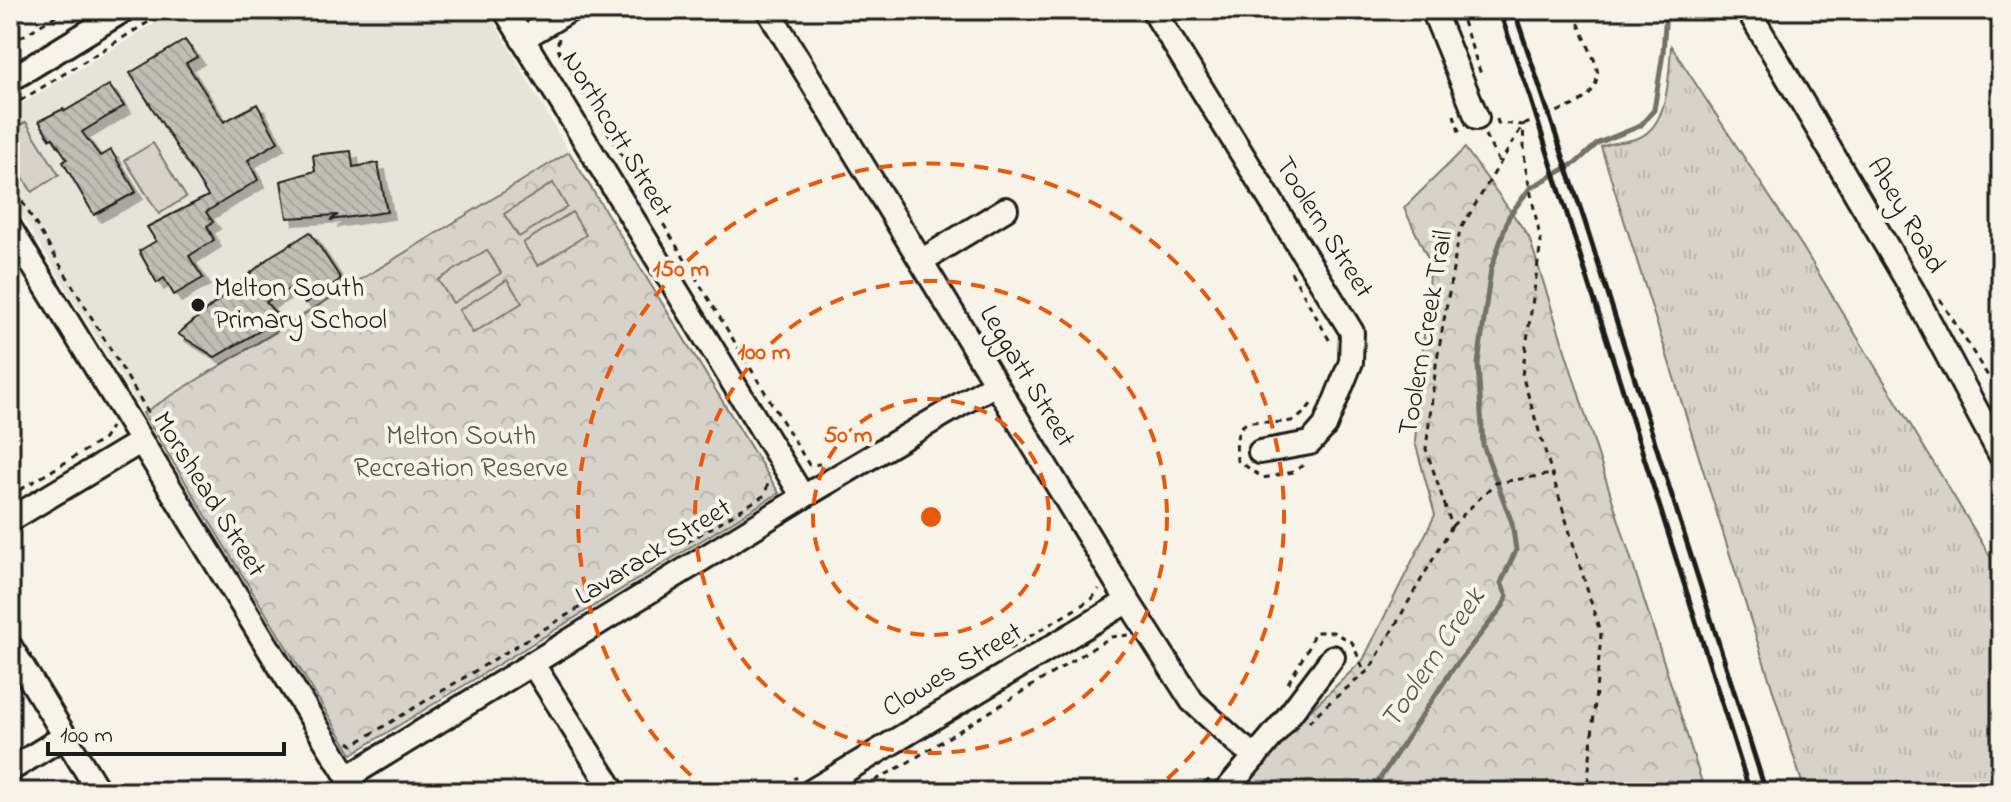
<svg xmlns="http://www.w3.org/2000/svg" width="2011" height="802" font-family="'Indie Flower',sans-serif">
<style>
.built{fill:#e6e3d9}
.grass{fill:url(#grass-tufts);stroke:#7a7874;stroke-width:2}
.park{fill:url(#park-crowns);stroke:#7a7874;stroke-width:2}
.pitch{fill:#d7d3cb;stroke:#7a7874;stroke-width:2}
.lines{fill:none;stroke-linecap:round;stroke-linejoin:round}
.stream{stroke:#72716c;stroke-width:5}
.building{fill:url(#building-back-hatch);stroke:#1c1c1c;stroke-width:2;filter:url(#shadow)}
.minor-casing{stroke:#1c1c1c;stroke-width:28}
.path{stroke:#1c1c1c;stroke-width:3;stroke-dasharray:6 6;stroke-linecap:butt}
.minor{stroke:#f7f3e8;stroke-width:22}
.rail{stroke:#1c1c1c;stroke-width:5}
.ring{fill:none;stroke:#e8590c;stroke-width:4;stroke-dasharray:14 10}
.poi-dot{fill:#1c1c1c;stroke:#f7f3e8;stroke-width:3}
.labels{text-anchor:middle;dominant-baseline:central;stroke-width:8;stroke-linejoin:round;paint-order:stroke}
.street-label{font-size:28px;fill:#1c1c1c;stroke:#f7f3e8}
.poi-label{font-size:28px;fill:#1c1c1c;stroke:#f7f3e8;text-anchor:start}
.park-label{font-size:28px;fill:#545351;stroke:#f7f3e8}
.water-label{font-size:30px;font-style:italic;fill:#565452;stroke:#f7f3e8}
.centre{fill:#e8590c;stroke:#f7f3e8;stroke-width:4}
.ring-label{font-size:24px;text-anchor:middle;font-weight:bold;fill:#e8590c;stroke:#f7f3e8;stroke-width:8;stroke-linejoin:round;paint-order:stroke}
</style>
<defs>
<pattern id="grass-tufts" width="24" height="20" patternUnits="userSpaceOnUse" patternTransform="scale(2)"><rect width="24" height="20" fill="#d7d3cb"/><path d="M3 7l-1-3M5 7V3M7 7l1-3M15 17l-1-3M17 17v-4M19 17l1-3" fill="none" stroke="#b8b5ae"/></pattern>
<pattern id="park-crowns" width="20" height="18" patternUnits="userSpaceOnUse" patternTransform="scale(2)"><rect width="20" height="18" fill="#d7d3cb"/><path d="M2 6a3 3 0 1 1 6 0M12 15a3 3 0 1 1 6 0" fill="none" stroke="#b8b5ae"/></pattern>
<pattern id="building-back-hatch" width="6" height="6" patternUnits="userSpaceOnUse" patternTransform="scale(2)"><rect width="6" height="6" fill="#c0beb5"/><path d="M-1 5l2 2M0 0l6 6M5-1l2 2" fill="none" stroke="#a4a39b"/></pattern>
<filter id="shadow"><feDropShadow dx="7" dy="7" stdDeviation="0" flood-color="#0004"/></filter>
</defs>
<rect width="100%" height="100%" fill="#f7f3e8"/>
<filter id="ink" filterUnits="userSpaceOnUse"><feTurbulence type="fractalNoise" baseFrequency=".0125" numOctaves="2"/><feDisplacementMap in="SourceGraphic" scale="16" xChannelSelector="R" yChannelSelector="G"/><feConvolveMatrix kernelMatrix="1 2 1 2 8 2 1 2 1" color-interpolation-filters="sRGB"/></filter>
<g filter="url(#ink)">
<!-- built -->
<path class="built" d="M177,10H487L569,152L143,413L10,196V111Z"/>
<!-- grass -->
<path class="grass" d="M1671,46L1802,246L2001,574V792H1805L1601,147C1613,141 1626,143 1638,138C1669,126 1669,74 1671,46Z"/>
<!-- park -->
<path class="park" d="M1465,148L1529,237L1705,792H1234L1286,734L1363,660L1435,515L1415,442L1430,263L1404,208Z
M569,152L779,493L352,754L143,413Z"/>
<!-- pitch -->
<path class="pitch" d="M26,122L59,175L32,192L10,156V132Z
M153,143L186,197L159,214L125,160Z
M553,183L567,207L519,237L504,214Z
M572,212L586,235L538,266L523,243Z
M487,250L501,273L453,303L438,280Z
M507,280L522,303L473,333L459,310Z"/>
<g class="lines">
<!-- stream -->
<path class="stream" d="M1371,792L1452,670L1503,606L1507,596L1501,583L1516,550L1512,523L1483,445L1478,364L1491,269L1509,216L1530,188L1577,162L1598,143L1640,126L1654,110L1663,53L1666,10"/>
</g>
<!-- building -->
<path class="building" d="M185,40L197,57L186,63L224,122L257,104L278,142L248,160L258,180L206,212L213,222L207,226L214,240L189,256L203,278L174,295L164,278L157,283L139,251L156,241L147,227L208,196L130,73Z
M109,85L124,106L82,132L100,156L111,150L136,192L94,215L63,162L67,159L53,138L50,139L39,121L63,109L65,111Z
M351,151L353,167L378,163L387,212L330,220L338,215L287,218L281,181L315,171L313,155Z
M310,232L341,279L305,303L294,286L266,302L280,319L215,357L178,334L271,256L291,244L292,246L291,244Z"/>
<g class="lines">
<defs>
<path id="minor" d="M505,10L803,497
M768,10L1128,601L1192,701L1240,745L1256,756
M1153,10L1352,332L1351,362L1325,426L1310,443L1260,452
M1433,10L1477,118
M1748,10L1913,291L2001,456
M522,39L570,10
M10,80L124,10
M10,228L357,792
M921,261L1006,209
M10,520L140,442
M10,646L99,792
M532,663L614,792
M10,770L65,736
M348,777L803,497L995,384
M810,792L1128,601
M1225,792L1284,722L1333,657"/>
</defs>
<!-- minor casing -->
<use href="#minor" class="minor-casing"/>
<!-- path -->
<path class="path" d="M1459,10L1482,77
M588,19L602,10
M559,38L557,48L809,465L820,464
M10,44L65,10
M10,107L168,10
M1454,115L1460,135
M1497,119L1498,123L1523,125L1525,165L1541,242L1522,375L1601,635L1587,792
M1485,135L1500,164
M10,181L176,459
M1291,272L1332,345
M1940,299L2001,397
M1303,465L1293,472L1263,478L1237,460C1232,404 1260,428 1291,421C1301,418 1309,408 1314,399
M10,496L104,439L111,427
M1452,526L1495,483L1552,474
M10,615L18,628
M1009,649L1092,599L1099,589
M1288,683L1309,647L1314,632H1333L1352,642L1365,673
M1309,722L1323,708L1370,669L1452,526L1426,449L1436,365L1460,230L1523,125L1577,104L1589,95L1595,86L1598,75L1596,64L1573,10
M349,742L353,745L765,495L769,479
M774,792L797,777
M854,792L907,763L1111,637L1129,635
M1196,792L1211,778"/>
<!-- minor -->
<use href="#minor" class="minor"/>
<!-- rail -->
<path class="rail" d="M1499,10L1530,97L1750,792
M1514,10L1585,222L1766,792"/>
</g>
</g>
<!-- distance rings -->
<g class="ring">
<circle cx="931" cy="517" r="118"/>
<circle cx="931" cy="517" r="236"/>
<path d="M709 791A353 353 0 1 1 1153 791"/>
</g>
<!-- markers -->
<circle class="poi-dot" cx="198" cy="305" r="8"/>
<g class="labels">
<!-- street labels -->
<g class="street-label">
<text transform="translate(616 135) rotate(59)">Northcott Street</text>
<text transform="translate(1905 216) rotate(60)">Abey Road</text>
<text transform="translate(1323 228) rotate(58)">Toolern Street</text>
<text transform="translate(1427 333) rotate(-80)">Toolern Creek Trail</text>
<text transform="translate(1026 377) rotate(59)">Leggatt Street</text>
<text transform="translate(208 495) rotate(58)">Morshead Street</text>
<text transform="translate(654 553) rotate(-32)">Lavarack Street</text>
<text transform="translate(953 671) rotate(-31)">Clowes Street</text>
</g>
<!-- poi labels -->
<g class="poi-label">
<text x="214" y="289">Melton South<tspan x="214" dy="32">Primary School</tspan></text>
</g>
<!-- park labels -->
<g class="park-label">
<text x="461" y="437">Melton South<tspan x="461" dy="32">Recreation Reserve</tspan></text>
</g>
<!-- water labels -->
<g class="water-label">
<text transform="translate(1434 659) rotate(-56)">Toolern Creek</text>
</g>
</g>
<circle cx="931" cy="517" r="12" class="centre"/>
<g class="ring-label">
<text x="681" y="276">150 m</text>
<text x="764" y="359">100 m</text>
<text x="848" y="442">50 m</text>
</g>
<!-- margin -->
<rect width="2011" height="802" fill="none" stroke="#f7f3e8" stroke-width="40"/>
<rect x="20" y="20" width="1971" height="762" fill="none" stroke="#1c1c1c" stroke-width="3" filter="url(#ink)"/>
<!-- scale -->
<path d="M48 742v12h236v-12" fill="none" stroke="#1c1c1c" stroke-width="4"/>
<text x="60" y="742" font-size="24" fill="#1c1c1c" stroke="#f7f3e8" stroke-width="6" paint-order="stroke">100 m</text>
</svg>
